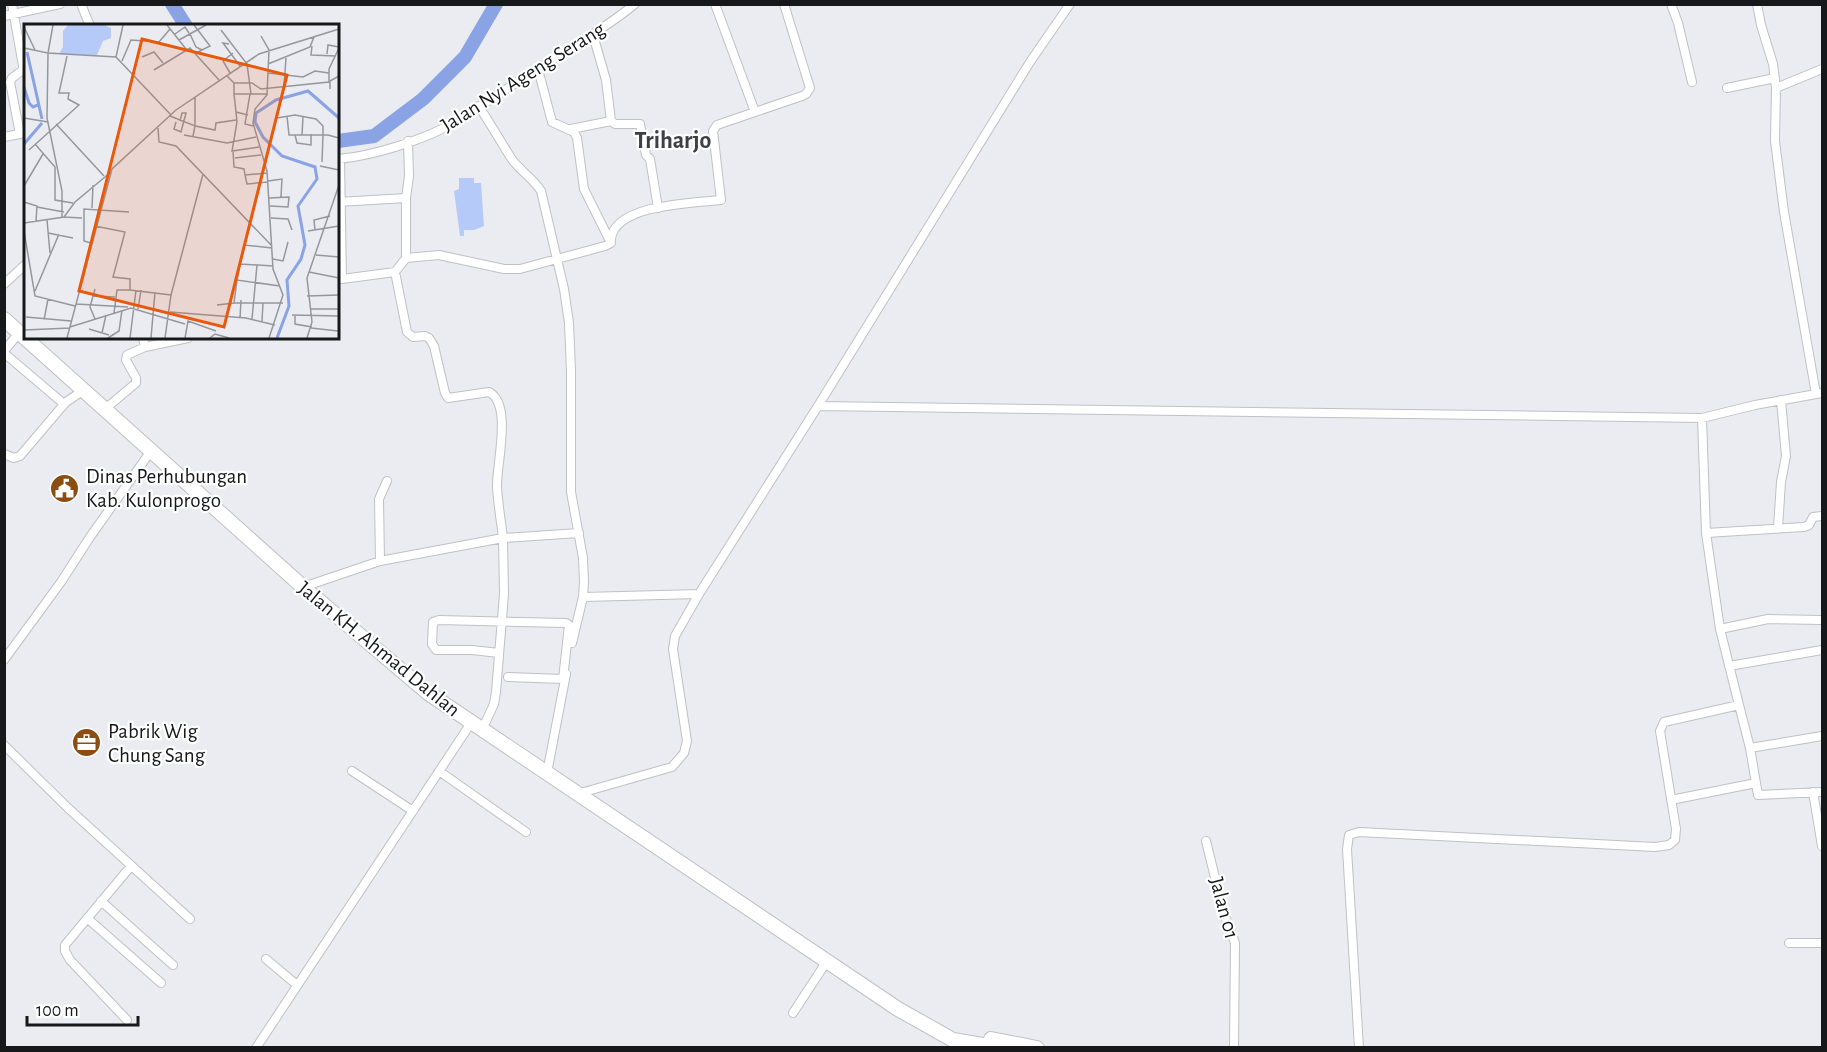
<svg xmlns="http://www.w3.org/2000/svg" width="1827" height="1052" font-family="'Alegreya Sans',sans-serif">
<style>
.green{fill:#b6cafa}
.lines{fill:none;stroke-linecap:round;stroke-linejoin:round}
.river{stroke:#89a3e4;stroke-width:14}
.minor-casing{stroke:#bfc1c7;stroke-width:10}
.trunk-casing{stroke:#bfc1c7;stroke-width:16}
.minor{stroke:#fff;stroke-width:8}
.trunk{stroke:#fff;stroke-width:14}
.labels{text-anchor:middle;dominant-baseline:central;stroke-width:4.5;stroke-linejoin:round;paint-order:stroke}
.street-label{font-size:21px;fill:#17181a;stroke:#fff}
.poi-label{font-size:21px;fill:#17181a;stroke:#fff;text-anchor:start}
.quarter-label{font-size:24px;font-weight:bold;fill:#3e4044;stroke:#fff}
.inset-river{fill:none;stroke:#89a3e4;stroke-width:3}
.inset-road{fill:none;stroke:#96979c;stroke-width:1.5}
.view{fill:#e8590c;fill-opacity:0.15;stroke:#e8590c;stroke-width:3}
.inset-edge{fill:none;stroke:#17181a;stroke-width:3}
</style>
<rect width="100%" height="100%" fill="#eaecf2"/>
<!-- green -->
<path class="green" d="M459,178H474V183H481L484,226L474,230H464V236H460L454,191L459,189Z"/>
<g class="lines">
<!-- river -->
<path class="river" d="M172,4L186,26
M338,141L374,136L423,99L465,57L496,4"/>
<defs>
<path id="minor" d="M12,4L23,66V70L12,78L10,82L20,134
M81,4L90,26
M1671,4L1678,23L1692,82
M1757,4L1761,25L1773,64L1776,88L1775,141L1784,212L1816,394
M4,16L60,4
M593,35L606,80L611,121L615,124H640L646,155L650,159L658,208
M1727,88L1775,78
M1776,88L1822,69
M479,106L511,158C520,171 533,178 541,191L564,289L569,323L571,371V492L583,558L584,582L583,597
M755,112L802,96L806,94L810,88L784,4
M571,129L611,121
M4,137L25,133
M338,159C374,156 427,139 459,120C485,104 510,86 536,70C569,49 603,30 635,4
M340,159L342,279L395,272L406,258V198
M338,202L406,198L409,176L408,141
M611,239C615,204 694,203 721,200L713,131L717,125L755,112L715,4
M406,258L439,255L504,269H520L605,246L611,243L584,189L577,138L574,132L552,122L538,69
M395,272L407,332L413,337L425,336L429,338L434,346L445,393L448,398L489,392C513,404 496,466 497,487C498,504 501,521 503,538L579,533
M4,284L26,264
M143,338L145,347
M4,351L19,333
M4,353L64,404
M818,406L1702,418L1755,405L1822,393
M105,409L136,383V378L126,360L127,355L145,347L188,338
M4,454L14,458L20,456L66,402L84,390
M1778,528L1781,482L1786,456L1781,400
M1706,533L1804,527L1809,525L1813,517L1822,516
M380,561L379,499L387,481
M303,587L380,561L503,538L504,594L496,692L494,704L482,730
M1720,629L1768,619L1822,620
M572,643L583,597L699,594
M499,653L472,650H436L432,644L433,622L439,620L566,623L569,625L563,679L508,677
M4,660L61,582L90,537L151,451
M1729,666L1822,650
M1739,705L1750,748L1758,795L1822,792
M4,745L68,808L190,919
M1750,748L1822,736
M352,771L413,811
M439,771L526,832
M547,773L566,674
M1813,792L1822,846
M577,794L672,767L684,753L687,741L673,649L675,636L699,594L818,406L1030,62L1070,4
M1671,800L1756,783
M1206,841L1224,914L1235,943L1234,1048
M101,901L173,965
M87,918L161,983
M1789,943H1822
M266,959L297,985
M793,1013L827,961
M127,1020L70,960L65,951V945L131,866
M256,1048L471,723
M1359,1048L1347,849L1349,835L1359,832L1655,847L1669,845L1675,840L1676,829L1660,731L1664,722L1739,705L1720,629L1706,533L1702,418"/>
<path id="trunk" d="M4,319L303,587L428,693L898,1009L953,1040L1000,1048
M991,1039L1037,1048"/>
</defs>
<!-- minor casing -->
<use href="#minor" class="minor-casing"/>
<!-- trunk casing -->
<use href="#trunk" class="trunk-casing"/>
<!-- minor -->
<use href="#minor" class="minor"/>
<!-- trunk -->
<use href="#trunk" class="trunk"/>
</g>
<!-- icons -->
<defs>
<symbol id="civic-disc" viewBox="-11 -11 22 22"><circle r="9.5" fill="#8b4d12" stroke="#fff"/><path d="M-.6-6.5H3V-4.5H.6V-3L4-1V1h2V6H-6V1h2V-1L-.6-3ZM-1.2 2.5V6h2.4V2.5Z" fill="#fff"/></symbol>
<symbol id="office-disc" viewBox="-11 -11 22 22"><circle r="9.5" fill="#8b4d12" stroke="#fff"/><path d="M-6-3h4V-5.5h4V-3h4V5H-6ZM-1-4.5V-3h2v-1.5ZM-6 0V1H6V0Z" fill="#fff"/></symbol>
</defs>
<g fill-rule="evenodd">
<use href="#civic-disc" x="48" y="472" width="33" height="33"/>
<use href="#office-disc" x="70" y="726" width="33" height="33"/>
</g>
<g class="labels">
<!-- street labels -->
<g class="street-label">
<text transform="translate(523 77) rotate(-32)">Jalan Nyi Ageng Serang</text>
<text transform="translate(379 649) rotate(39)">Jalan KH. Ahmad Dahlan</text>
<text transform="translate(1224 908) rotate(75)">Jalan 01</text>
</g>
<!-- poi labels -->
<g class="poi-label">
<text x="86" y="476">Dinas Perhubungan<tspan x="86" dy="24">Kab. Kulonprogo</tspan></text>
<text x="108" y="731">Pabrik Wig<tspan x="108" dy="24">Chung Sang</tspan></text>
</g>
<!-- quarter labels -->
<g class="quarter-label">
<text x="673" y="141">Triharjo</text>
</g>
</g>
<!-- overview -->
<g transform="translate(24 24)">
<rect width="315" height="315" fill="#eaecf2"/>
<path d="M44,1H80L87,4V14L79,17L73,31L35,30L39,23V7Z" fill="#b6cafa"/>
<path class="inset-river" d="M3,28L18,95M0,63L5,79L9,83L14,81M0,120L18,99M253,314L265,282L263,256L277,235L281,221L274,182L293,155L291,143L258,132L239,113L231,98L232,89L252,76L284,67L315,94"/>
<path class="inset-road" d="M29,1L24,29L92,33L147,91M143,1L162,25M170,1L186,22L172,29M0,3L11,26M197,6L223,40L227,70M151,10L161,3L165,9M166,10L172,23L178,26M237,12L245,26L243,71L231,85L229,99L243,147L249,245L259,271L245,314M155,16L182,1M205,20L199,19L216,42M288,22L287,31L312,32M0,24L24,29L23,94L38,167V194M303,30L304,21L315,23M92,33L99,1M118,33L130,28L139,39M98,37L107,16L135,18L146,5M244,40L286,23L290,13M130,46L166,24L195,56M206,49L199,37L209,29M244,49L279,53L291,47L305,49M203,52L210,59H228L237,65L305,58V45L315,24M210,59V70H243M260,62L262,34M306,65V57L315,52M210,70L212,88M226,70L221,100L229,102M146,92L171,102V73M263,92L265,111H304L315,114M0,94L24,98M253,94L271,91L292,95L299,102V110M152,98L150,105L157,108L162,89H158L156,97M213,98L208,127L235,123M213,98L212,88L224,91M32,100L80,152M134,104L135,118L152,122L248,222M160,111L203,119L232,113M271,111L273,119L287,121V110M278,111L279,93M169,112L171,102L191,106L192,99L212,96M11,120L31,143V176L49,179M5,126L55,81L44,75L45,69H35L43,32M209,127L210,143L220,145L221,151L243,149M211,134L237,131M298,138L299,110M296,142L315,146M221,151L223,160L244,158M244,157L258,155L257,173M0,162L19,130M245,174L265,173L264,183L246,182M0,178L13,182L12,197M13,183L40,188M68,184L69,161M40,193L58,194M247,194L264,195L268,206M23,196L26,229M0,199L40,193L51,178L87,148M71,202L101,208L89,253L106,255V266L147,271M291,206L290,196L306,192M0,207L11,272L51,282M284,207L315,202M24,209L49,214M67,219L60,217V185L105,188M292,231L315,233M249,235L259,237L264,218M216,240L220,221L248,224M285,248L315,254M213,256L216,240L249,242M11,267L35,210M69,272L91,273M283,272L315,271M210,279H259M52,280L104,283M193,281L210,279L213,256L256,262M114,285L117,266M286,285H315M0,288V308M146,288L222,294L251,301M90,289L93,266H106M268,291L315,292M271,291V300L288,303M2,293L47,297M216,294L217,276M71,295L66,283L71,265M228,295L233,241M20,296L24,275M238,297L239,279M46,303L107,284L161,300M287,304L314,307M65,305L85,311M0,306L46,304M78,309L82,291M43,314L88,145L152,86L235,30L315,5M84,314L95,307L98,286M106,314L112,266M127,314L131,268M141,314L147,271L179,150M161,314L164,297L192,307M186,314L191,310L205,314M283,314L288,298L283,254L315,161"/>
<path class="view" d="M118,15L263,51L200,303L55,267Z"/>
<rect width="315" height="315" class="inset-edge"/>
</g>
<!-- border -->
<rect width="1827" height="1052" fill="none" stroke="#17181a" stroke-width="12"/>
<!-- scale -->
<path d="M27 1016v9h111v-9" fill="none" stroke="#17181a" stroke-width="3"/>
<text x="36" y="1016" font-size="18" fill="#17181a" stroke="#ffffff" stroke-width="4.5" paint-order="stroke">100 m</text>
</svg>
